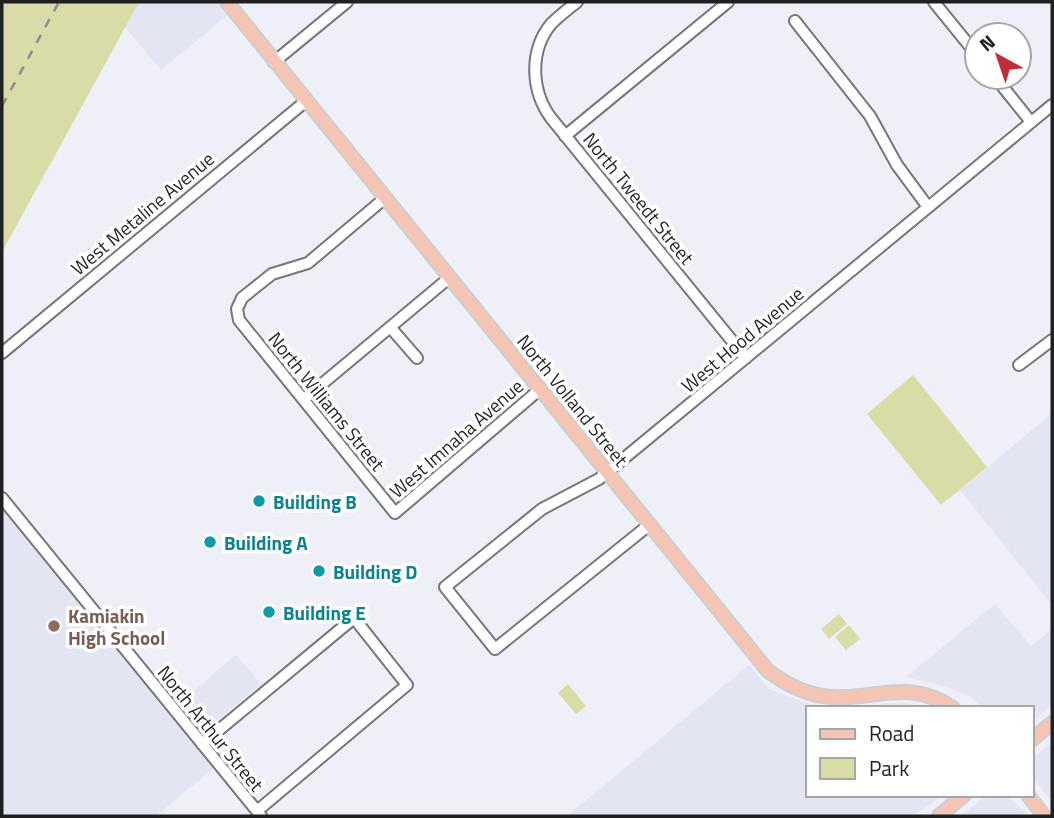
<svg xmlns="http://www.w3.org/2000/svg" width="1054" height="818" font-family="'Titillium Web',sans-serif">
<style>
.built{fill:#e3e5f3}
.green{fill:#d9dca6}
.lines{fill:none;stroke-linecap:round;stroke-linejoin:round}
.minor-casing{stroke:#76777d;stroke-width:14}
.major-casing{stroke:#cecece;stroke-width:16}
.minor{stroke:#fff;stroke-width:10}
.major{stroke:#f4c5b5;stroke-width:12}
.rail{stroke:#8c8d91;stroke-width:2.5;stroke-dasharray:9 9;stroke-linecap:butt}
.culture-dot{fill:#0f9aa8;stroke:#fff;stroke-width:2.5}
.education-dot{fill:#8d6e63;stroke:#fff;stroke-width:2.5}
.labels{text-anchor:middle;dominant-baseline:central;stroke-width:7;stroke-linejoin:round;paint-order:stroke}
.street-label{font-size:19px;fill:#1f2022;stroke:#fff}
.culture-label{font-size:19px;font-weight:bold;fill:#0d838f;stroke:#fff;text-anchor:start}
.education-label{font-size:19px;font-weight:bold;fill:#785e54;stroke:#fff;text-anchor:start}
</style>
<rect width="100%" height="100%" fill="#eff0f7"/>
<!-- built -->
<path class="built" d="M139,2H217L228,15L161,70L125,27Z
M1052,413V605L960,490Z
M2,498L219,764L156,816H2Z
M995,604L1031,646L1052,629V705L1031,722V708H981L973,698L949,688L906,677Z
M236,655L261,684L202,733L178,704Z
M749,665L769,689L810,704L847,708L902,702L930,708H807V795H943L913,816H574L571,813Z
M1052,743V802L1031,775L1032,758Z
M993,795H1002L1014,801L1027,816H960L982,799Z"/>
<!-- green -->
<path class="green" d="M2,2H139L2,252Z
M913,375L987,467L941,505L867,414Z
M839,614L847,624L829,639L821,629Z
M849,625L860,639L846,650L835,637Z
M568,684L586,706L576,714L558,693Z"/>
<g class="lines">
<defs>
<path id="minor" d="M577,2C568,9 559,16 551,24C529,51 531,91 551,118L746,358
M934,2L977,55
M795,21L870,116L897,165L928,207
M274,62L347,2
M995,77L1031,122
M565,136L728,2
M385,198L308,263L272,274L242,298L237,309L239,320L395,513L539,390
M390,327L417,358
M2,353L306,101
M1019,365L1052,340
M304,399L449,278
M2,498L261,816
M649,525L495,649L445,587L542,509L599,479L1052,105
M202,744L354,618L407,685L257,811"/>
<path id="major" d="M227,2L768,671C787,685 808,696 832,697C877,700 909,678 953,708
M1031,740L1052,723
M1028,795L1044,816
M939,816L964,795"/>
</defs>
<!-- minor casing -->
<use href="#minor" class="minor-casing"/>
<!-- major casing -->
<use href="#major" class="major-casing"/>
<!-- minor -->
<use href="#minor" class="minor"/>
<!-- major -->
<use href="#major" class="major"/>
<!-- rail -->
<path class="rail" d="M2,106L59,2"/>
</g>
<!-- markers -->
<g class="culture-dot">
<circle cx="259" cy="501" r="7"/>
<circle cx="210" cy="542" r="7"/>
<circle cx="319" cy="571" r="7"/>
<circle cx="269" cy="612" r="7"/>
</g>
<circle class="education-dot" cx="54" cy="626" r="7"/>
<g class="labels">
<!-- street labels -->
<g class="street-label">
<text transform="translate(639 198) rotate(51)">North Tweedt Street</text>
<text transform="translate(142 213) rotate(-40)">West Metaline Avenue</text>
<text transform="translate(742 339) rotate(-40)">West Hood Avenue</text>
<text transform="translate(573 400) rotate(51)">North Volland Street</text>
<text transform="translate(327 401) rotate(51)">North Williams Street</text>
<text transform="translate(456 438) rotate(-41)">West Imnaha Avenue</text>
<text transform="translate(211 728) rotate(51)">North Arthur Street</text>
</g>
<!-- culture labels -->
<g class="culture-label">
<text x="273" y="501">Building B</text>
<text x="224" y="542">Building A</text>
<text x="333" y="571">Building D</text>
<text x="283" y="612">Building E</text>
</g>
<!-- education labels -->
<g class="education-label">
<text x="68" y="615">Kamiakin<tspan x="68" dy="22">High School</tspan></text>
</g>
</g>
<!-- border -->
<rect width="1054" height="818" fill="none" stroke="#1f2022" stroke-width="7"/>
<!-- legend -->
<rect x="806" y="706" width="228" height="91" fill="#ffffff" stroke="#a5a6a7" stroke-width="2"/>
<rect x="820" y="729" width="35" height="10" fill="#f4c5b5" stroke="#a5a6a7" stroke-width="2"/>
<text x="869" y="741" font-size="21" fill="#1f2022">Road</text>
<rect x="820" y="758" width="35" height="21" fill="#d9dca6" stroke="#a5a6a7" stroke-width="2"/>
<text x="869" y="776" font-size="21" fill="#1f2022">Park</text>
<!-- north arrow -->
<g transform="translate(998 56) rotate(320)"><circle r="33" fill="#ffffff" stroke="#a5a6a7" stroke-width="2"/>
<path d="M0-5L12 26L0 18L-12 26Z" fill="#bf2e38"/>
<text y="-10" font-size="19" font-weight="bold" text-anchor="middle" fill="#1f2022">N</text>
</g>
</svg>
